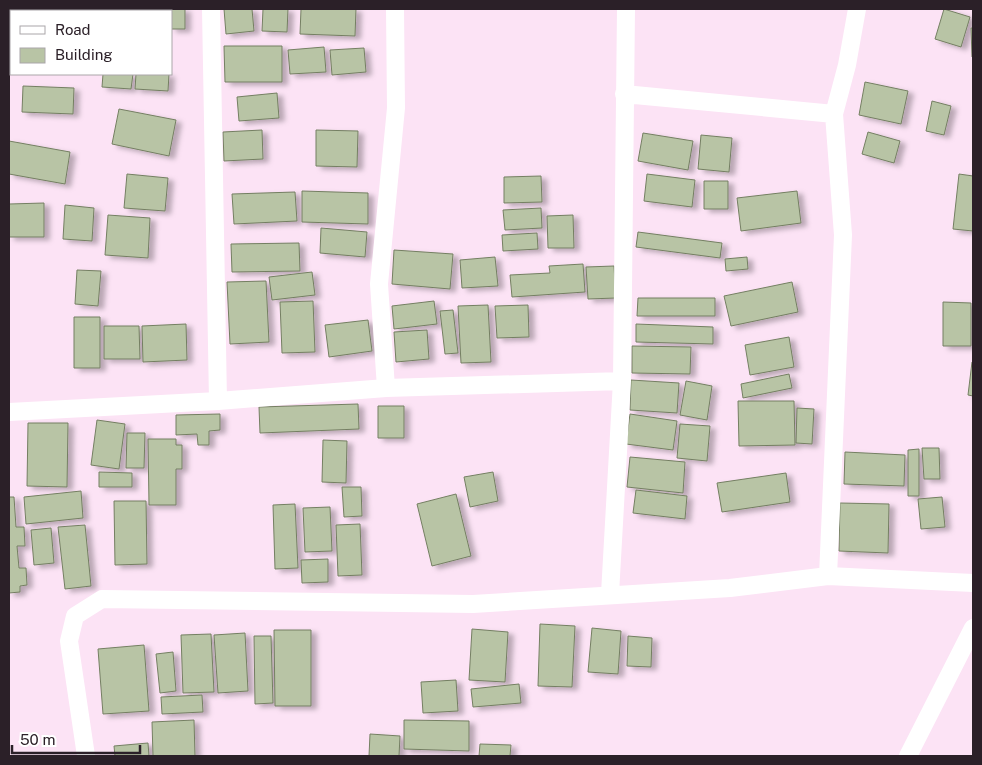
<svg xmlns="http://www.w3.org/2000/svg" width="982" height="765" font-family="'Public Sans',sans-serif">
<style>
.building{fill:#b8c4a5;stroke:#747f62;filter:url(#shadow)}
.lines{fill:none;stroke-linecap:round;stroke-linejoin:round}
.minor{stroke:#fff;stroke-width:18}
</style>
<defs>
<filter id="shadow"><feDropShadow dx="5.5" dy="3" stdDeviation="2.5" flood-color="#0004"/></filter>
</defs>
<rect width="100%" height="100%" fill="#fce3f5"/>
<!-- building -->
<path class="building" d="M10,9H49V11H11L10,23Z
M56,9H94V11H56Z
M104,9H135V11H104Z
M146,9H185V29H171V11H146Z
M224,9H252L254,31L226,34Z
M263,9H288L287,32L262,31Z
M301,9H356L355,36L300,34Z
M944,9L970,17L961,47L935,39Z
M971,28H973V57H972Z
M9,36H11V66H9Z
M224,46H282V82H225Z
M324,47L326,72L290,74L288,50Z
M364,48L366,72L332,75L330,50Z
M103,74H133L131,89L102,87Z
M136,74H169L168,91L135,89Z
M865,82L908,91L901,124L859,115Z
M23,86L74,88L73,114L22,112Z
M277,93L279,118L239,121L237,97Z
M932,101L951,106L944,135L926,131Z
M119,109L176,120L169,156L112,144Z
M262,130L263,159L224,161L223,132Z
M316,130L358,131L357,167L316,166Z
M868,132L900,141L894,163L862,154Z
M643,133L693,141L688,170L638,161Z
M701,135L732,138L729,172L698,169Z
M9,141L70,152L65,184L9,174Z
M127,174L168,178L165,211L124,208Z
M647,174L695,180L692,207L644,201Z
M959,174L973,176V231L953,229Z
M541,176L542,202L504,203V177Z
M704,181H728V209H704Z
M302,191L368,193V224L302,222Z
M797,191L801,223L741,231L737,198Z
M295,192L297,221L234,224L232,194Z
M44,203V237H9V204Z
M65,205L94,208L92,241L63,239Z
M541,208L542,228L505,230L503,210Z
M108,215L150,218L148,258L105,255Z
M573,215L574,248H548L547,216Z
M321,228L367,232L365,257L320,253Z
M638,232L722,243L720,258L636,247Z
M537,233L538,249L503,251L502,235Z
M299,243L300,271L232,272L231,244Z
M394,250L453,254L450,289L392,284Z
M495,257L498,286L462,288L460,260Z
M747,257L748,269L726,271L725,259Z
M583,264L585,292L512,297L510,275L550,273L549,266Z
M614,266L616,298L588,299L586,267Z
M77,270L101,271L98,306L75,304Z
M312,272L315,295L272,300L269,277Z
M266,281L269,342L230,344L227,282Z
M792,282L798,312L731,326L724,296Z
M638,298H715V316H637Z
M313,301L315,352L282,353L280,302Z
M434,301L437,324L394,329L392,306Z
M943,302L971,303V346H943Z
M488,305L491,362L461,363L458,306Z
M528,305L529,337L497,338L495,306Z
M453,310L458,353L445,354L440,311Z
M74,317H100V368H74Z
M368,320L372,351L329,357L325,325Z
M186,324L187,360L143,362L142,326Z
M636,324L713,327V344L636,342Z
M104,326H139L140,359H104Z
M427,330L429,359L396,362L394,332Z
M789,337L794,367L750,375L745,345Z
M632,346L691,347L690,374L632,373Z
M972,362H973V396L968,395Z
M789,374L792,388L743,398L741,384Z
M631,380L679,383L677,413L630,410Z
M686,381L712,386L707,420L680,415Z
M738,401H794L795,445L739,446Z
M358,404L359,429L260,433L259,407Z
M378,406H404V438H378Z
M797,408L814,409L812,444L796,443Z
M220,414V430L209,431V445H198L197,434L176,435V415Z
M630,414L677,421L673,450L626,444Z
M97,420L125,424L119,469L91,465Z
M28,423H68L67,487L27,486Z
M680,424L710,426L707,461L677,458Z
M127,433H145L144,468H126Z
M148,439H176V445H182V469H176V505H149Z
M323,440L347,441L346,483L322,482Z
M922,448H939L940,479H924Z
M919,449V496H908V450Z
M845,452L905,455L904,486L844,484Z
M630,457L685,462L683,493L627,487Z
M99,472L132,473V487H99Z
M493,472L498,501L470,507L464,477Z
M786,473L790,502L722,512L717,483Z
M342,487H361L362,516L344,517Z
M636,490L687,496L685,519L633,513Z
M81,491L83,518L26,524L24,497Z
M456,494L471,556L432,566L417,504Z
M9,497H14L16,527H24L25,546H17L19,568H26L27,585L20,586V592L9,593Z
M942,497L945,527L921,529L918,499Z
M114,501H146L147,564L115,565Z
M840,503L889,504L888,553L839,551Z
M295,504L298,568L275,569L273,505Z
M330,507L332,551L305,552L303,508Z
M360,524L362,575L338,576L336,525Z
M85,525L91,586L65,589L58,527Z
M51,528L54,563L34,565L31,530Z
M328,559V582L302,583L301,560Z
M540,624L575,626L572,687L538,686Z
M592,628L621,631L618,674L588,672Z
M472,629L508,632L505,682L469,680Z
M274,630H311V706H275Z
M245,633L248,691L218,693L214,635Z
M211,634L214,692L183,693L181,635Z
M254,636H271L273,703L255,704Z
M628,636L652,638L651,667L627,666Z
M144,645L149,711L103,714L98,649Z
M173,652L176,691L160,693L156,654Z
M456,680L458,711L423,713L421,682Z
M519,684L521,703L473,707L471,689Z
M202,695L203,712L162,714L161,697Z
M194,720L195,756H153L152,722Z
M404,720L469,721V751L404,749Z
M370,734L400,736L399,756H369Z
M148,743L149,756H115L114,746Z
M480,744L511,745L510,756H479Z"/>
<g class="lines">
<!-- minor -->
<path class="minor" d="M211,9L218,401
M624,94L834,114
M386,388L379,284L396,108L395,9
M9,412L218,401L386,388L622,381
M828,576L843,235L834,114L847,65L857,9
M610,594L622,381L626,9
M86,756L69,641L75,616L102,599L473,604L730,588L828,576L973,583
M908,756L973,628"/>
</g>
<!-- border -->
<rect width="982" height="765" fill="none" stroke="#2b2028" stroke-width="20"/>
<!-- legend -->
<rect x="10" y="10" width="162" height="65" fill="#ffffff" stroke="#aaa6a9"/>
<rect x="20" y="26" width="25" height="8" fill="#ffffff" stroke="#aaa6a9"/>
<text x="55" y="35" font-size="15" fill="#2b2028">Road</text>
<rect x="20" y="48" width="25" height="15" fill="#b8c4a5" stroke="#aaa6a9"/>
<text x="55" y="60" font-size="15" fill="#2b2028">Building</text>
<!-- scale -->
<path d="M12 745v8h128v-8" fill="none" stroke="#2b2028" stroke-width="2.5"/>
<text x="20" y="745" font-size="15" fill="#2b2028" stroke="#ffffff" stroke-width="4" paint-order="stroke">50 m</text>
</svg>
